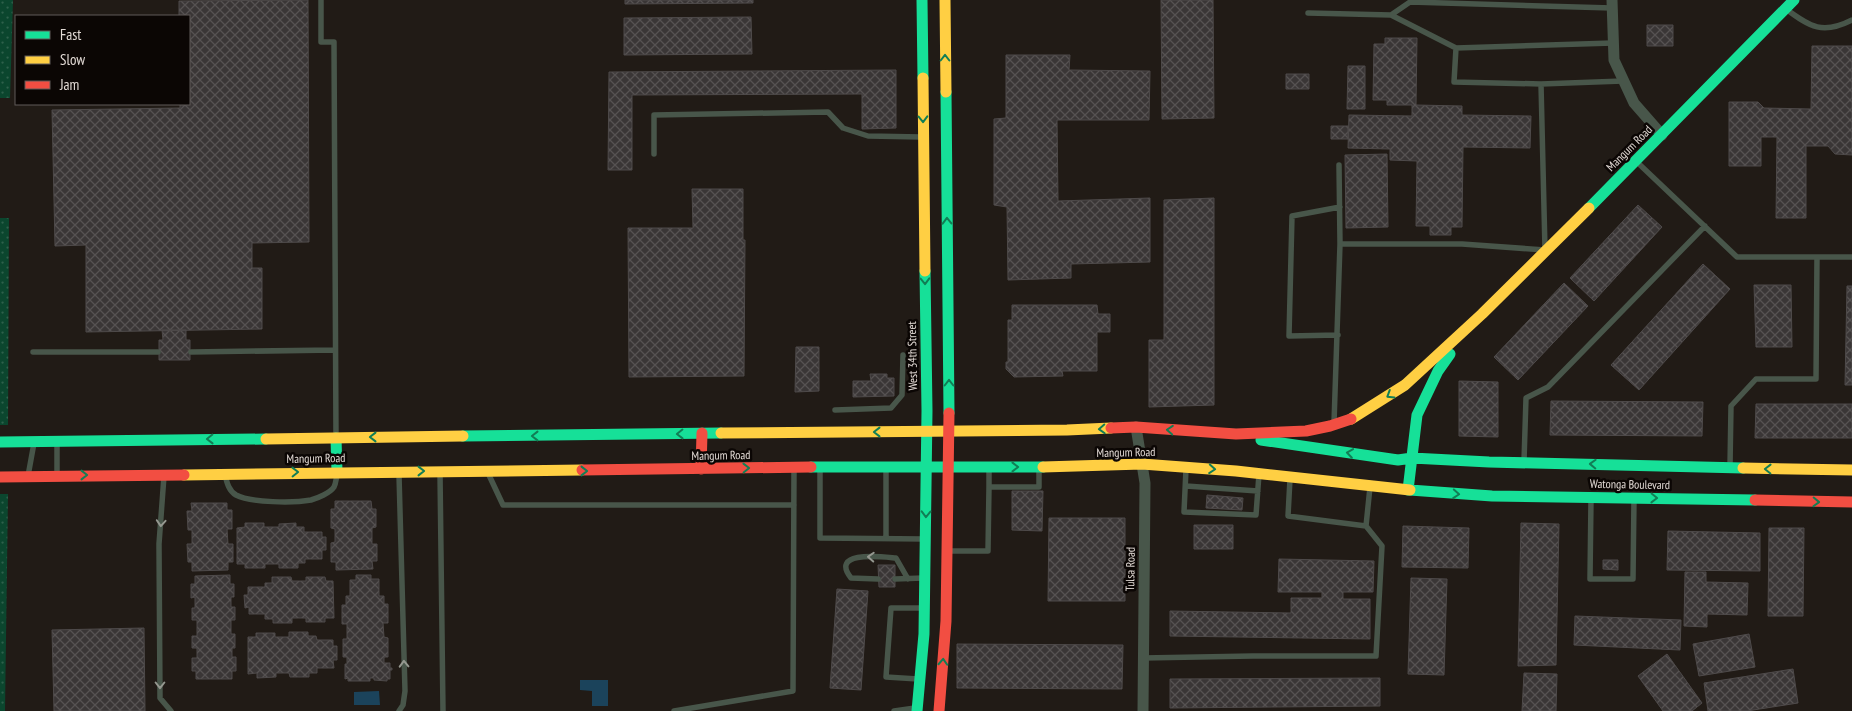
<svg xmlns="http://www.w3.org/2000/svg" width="1852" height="711" font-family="'PT Sans Narrow',sans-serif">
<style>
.grass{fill:url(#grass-dots)}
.water{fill:#1b435b}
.building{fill:url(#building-cross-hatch);stroke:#4e4a4a}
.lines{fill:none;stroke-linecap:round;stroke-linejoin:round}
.lane{stroke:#48564a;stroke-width:5.5}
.street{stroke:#48564a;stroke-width:11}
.fast{stroke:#16e098;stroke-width:11}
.slow{stroke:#ffcf43;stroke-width:11}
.jam{stroke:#f24e42;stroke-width:11}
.oneway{stroke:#117e55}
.oneway2{stroke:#959890}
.labels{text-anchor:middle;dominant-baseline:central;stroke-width:5;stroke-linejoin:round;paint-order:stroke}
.street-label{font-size:12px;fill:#e2dad5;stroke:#0b0604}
</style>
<defs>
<pattern id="grass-dots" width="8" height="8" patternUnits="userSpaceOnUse" patternTransform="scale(1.25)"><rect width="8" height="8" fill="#0b462e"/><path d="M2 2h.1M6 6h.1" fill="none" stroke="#2e604b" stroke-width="1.8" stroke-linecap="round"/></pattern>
<pattern id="building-cross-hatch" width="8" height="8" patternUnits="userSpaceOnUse" patternTransform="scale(1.25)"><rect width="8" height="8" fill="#3a3636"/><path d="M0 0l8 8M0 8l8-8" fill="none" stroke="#565252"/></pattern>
</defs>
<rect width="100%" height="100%" fill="#211b16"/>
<!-- grass -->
<path class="grass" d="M0,0H13L10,98H0Z
M0,218H9L8,425H0Z
M0,494H8L5,711H0Z"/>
<!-- water -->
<path class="water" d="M580,680H608V706H592V691L580,690Z
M379,691L380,705H354V692Z"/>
<!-- building -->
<path class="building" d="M308,0L309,242L252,243V268H262V329L86,332V245L55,246L52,110L180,108V104H189V16H179V1Z
M625,0H753V3L625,4Z
M1161,0H1213L1214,118L1162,119Z
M751,17L752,54L624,55V18Z
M1647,25H1673V46H1647Z
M1385,38H1417L1416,105L1462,106V115L1531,116L1530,148L1463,147L1462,227H1451V235H1430V226H1416L1417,161L1390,160V149L1348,148L1349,115L1412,116V105H1387V100H1373L1374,44H1385Z
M1812,46H1852V155L1835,154L1828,146H1806V218H1776L1777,137H1761V166H1729V102H1758L1764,108L1811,109Z
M1006,55H1070L1069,70L1150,71L1149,120H1057L1058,201L1150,198V262L1071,264V278L1008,280L1007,207L994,205V119L1006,118Z
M1348,66H1365V109H1347Z
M896,70V128L862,129V94L632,95V170H608L609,72Z
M1286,74H1309V89H1286Z
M1331,126H1348V139H1331Z
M1387,154L1388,227L1346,228L1345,155Z
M692,189H743V240H745L744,376L629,377L628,228H693Z
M1214,198V405L1149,407V340H1164V200Z
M1638,205L1662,227L1594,301L1570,278Z
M1703,264L1730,289L1639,390L1611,365Z
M1564,283L1588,306L1518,380L1494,357Z
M1754,285H1791L1792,347H1756Z
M1847,286H1852V385H1845Z
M1012,305H1097L1098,314H1110V332H1097V371H1062L1063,376L1014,377L1006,369V362H1008V320H1012Z
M162,330H186V340H190V360H159V340H163Z
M796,347H819V391L795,392Z
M870,374H887V378H894V396L853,397V381H871Z
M1459,381L1498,382V437L1459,436Z
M1551,401L1703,402L1702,436L1550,435Z
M1756,404H1852V438H1755Z
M1012,491H1043L1042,531L1012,530Z
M1207,495L1243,498L1242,510L1206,508Z
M335,501H371L372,509H376V527L372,528V544H377V561H372L373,569L336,570V562H331V543L335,542V529L331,528V509H335Z
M191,503H227V510H232V529H227L228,544H233V562H228V570L192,571V562H188L187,544H192V530H188L187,511H192Z
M1049,518H1125V601H1048Z
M245,523H264V527H279V524L296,523V527H304V532H322V537H326V550H322V559H305V563H298V568H279V564H265V568H245V564H237V528L245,527Z
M1521,523L1559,524L1556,665L1518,666Z
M1194,525H1233V549H1194Z
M1403,526L1469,528L1468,568L1402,567Z
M1769,528H1804L1803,616H1768Z
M1668,531L1760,533V571L1667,570Z
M1279,559L1374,561L1373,592H1343V599H1370V639L1170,636V611L1291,613V598H1322V592H1278Z
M1603,560H1618V570L1603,569Z
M878,565H895V587H879Z
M1685,572H1706V582L1748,583L1747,615L1707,614V627L1684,626Z
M230,575V584H234V597H231V607H235V620H231V634H235V648H232V657H236V671H232V679H196V671H192V658H197V648H192V636H197V620H192V608H195V597L191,598V584H195V576Z
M356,575H371V579H379V596H384V604H388V623H383L384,637L388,638V657H384V663H390V668H392V670H390V679H387V681L374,680V678H370V681H348V678L345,679V664H347V657H343V639H347V624H342V605H346V596H350V580H356Z
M272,577H291L292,581H306V577H325L326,581H333L334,618H325V622H306V618H292V623H273V619H265V614H249V607L245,608L244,595H248V587H265V583H272Z
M1411,578L1447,579L1444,675L1408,674Z
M837,589L868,591L861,690L830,688Z
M1575,616L1681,620L1680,650L1574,645Z
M144,628L145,711H54L52,630Z
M289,632H308V636H316L317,640H333V646H337V660H333L334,668H317V673H309V677H290L289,673H276V677L257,678V673L248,674V637H256V633H275V637H289Z
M1749,634L1755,667L1699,676L1693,644Z
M957,644L1123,645L1122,689L957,688Z
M1667,654L1702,703L1692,711H1663L1638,676Z
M1793,669L1798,703L1747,711H1708L1704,683Z
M1524,673L1557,674L1556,711H1522Z
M1380,678V706L1170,708V679Z"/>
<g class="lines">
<!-- lane -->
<path class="lane" d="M321,0V42H334L336,437
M1786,9C1810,27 1823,35 1852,20
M1308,13L1391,15L1456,48L1454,82L1541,84L1623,81
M1391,15L1410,2L1612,8
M1456,48L1613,43
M654,154V115L828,112L843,128L868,136L921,137
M1638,163L1737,257H1852
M1340,244H1462L1545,250L1541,84
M1338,335L1289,336L1292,216L1340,207
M33,352H158
M191,352L335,350
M835,410L891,408L902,395L903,355
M1334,423L1340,244L1339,165
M1524,461L1526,398L1548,387L1705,226
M1730,466L1731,406L1756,379H1816L1817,257
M886,468V538
M820,469V538L924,539
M989,469V487H1039V469
M1186,469L1184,512L1256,515L1259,474
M440,473L443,711
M488,473L503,505H794
M225,475C227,483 229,491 236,495C251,503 294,503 311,500C318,498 330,493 334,487C336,483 336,479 337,475
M28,476L34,443
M57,476V443
M164,476L159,544L160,698L171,711
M1290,479L1288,516L1366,526L1370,487
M1186,486L1258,491
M1591,499L1590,579H1633L1634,499
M949,551H988L989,487
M878,579L851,578C829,550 883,557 896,558L908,579
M895,579L923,578
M1143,658L1253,656H1376L1382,546L1366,526
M918,679L886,677L891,608H923
M399,711L403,705L405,691L399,475
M674,711L793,691L794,469
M894,711L915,708"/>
<!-- street -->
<path class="street" d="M1612,0L1614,60L1634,103L1662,135
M1136,427L1145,483L1143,711"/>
<!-- fast -->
<path class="fast" d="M922,0L923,78
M946,92L949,413
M1589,208L1794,0
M463,436L721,433
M336,438L337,472
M1261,440L1398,460L1412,458L1489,462L1743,468
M0,442L266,439
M811,467H1043
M1408,490L1417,415L1438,371L1450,354
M1410,490L1492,496L1755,500
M917,711L924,634L927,411L925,271"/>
<!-- slow -->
<path class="slow" d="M945,0L946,92
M923,78L925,271
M1351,419L1405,385L1482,314L1589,208
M721,433L1067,430L1111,428
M266,439L463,436
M1043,467L1142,464L1236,471L1410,490
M1743,468L1852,470
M184,475L582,470"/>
<!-- jam -->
<path class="jam" d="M1111,428L1136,427L1236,434L1306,431L1330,426L1351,419
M701,469L702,433
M582,470L811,467
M0,477L184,475
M1755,500L1852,502
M939,711L946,621L949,413"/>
</g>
<!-- one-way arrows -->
<defs><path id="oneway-chevron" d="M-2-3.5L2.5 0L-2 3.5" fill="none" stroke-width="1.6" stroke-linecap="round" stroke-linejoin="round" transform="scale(1.25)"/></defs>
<g class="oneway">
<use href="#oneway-chevron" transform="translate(945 58) rotate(-90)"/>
<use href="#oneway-chevron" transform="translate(923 119) rotate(89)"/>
<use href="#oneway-chevron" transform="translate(947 221) rotate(-91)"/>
<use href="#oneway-chevron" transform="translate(925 281) rotate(89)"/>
<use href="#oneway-chevron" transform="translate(949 383) rotate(-90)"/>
<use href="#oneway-chevron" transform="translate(1390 395) rotate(148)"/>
<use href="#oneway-chevron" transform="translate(1102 429) rotate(177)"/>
<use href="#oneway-chevron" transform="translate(1170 430) rotate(-176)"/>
<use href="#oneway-chevron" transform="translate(877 432) rotate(180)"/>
<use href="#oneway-chevron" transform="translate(680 434) rotate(179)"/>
<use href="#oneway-chevron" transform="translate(535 436) rotate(180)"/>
<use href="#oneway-chevron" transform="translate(373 437) rotate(180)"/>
<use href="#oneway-chevron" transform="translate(210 439) rotate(179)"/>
<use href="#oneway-chevron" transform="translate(1350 453) rotate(-172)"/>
<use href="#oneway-chevron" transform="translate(1593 464) rotate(-178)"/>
<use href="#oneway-chevron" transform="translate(1015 467)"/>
<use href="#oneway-chevron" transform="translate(746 468) rotate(-1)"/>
<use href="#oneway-chevron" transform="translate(1212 469) rotate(4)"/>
<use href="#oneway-chevron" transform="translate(1768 469) rotate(-179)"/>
<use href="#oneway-chevron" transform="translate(421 471)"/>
<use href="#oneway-chevron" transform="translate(584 471)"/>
<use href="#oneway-chevron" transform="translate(295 472) rotate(-1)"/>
<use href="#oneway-chevron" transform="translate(84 475)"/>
<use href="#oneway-chevron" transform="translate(1456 494) rotate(4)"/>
<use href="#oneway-chevron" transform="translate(1654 498) rotate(1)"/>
<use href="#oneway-chevron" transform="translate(1816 502) rotate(2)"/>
<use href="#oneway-chevron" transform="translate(926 514) rotate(91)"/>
<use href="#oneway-chevron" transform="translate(943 662) rotate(-87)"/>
</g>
<g class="oneway2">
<use href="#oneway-chevron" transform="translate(161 523) rotate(94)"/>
<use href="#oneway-chevron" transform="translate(871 557) rotate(-177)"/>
<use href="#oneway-chevron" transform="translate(404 664) rotate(-92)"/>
<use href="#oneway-chevron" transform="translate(160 685) rotate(90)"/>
</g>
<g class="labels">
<!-- street labels -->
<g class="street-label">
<text transform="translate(1629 148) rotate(-45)">Mangum Road</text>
<text transform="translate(912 356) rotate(-91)">West 34th Street</text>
<text transform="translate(1126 452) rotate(-1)">Mangum Road</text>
<text transform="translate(721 455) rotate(-1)">Mangum Road</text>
<text transform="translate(316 458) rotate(-1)">Mangum Road</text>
<text transform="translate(1630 484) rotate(1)">Watonga Boulevard</text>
<text transform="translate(1130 569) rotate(-89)">Tulsa Road</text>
</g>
</g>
<!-- legend -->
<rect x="15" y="15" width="175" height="90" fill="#0b0604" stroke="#615b58"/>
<rect x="25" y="31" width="25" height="8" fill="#16e098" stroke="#615b58"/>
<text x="60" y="40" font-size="15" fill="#e2dad5">Fast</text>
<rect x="25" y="56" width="25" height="8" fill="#ffcf43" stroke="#615b58"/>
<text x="60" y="65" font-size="15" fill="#e2dad5">Slow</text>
<rect x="25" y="81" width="25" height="8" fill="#f24e42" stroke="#615b58"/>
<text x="60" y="90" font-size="15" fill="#e2dad5">Jam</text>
</svg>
